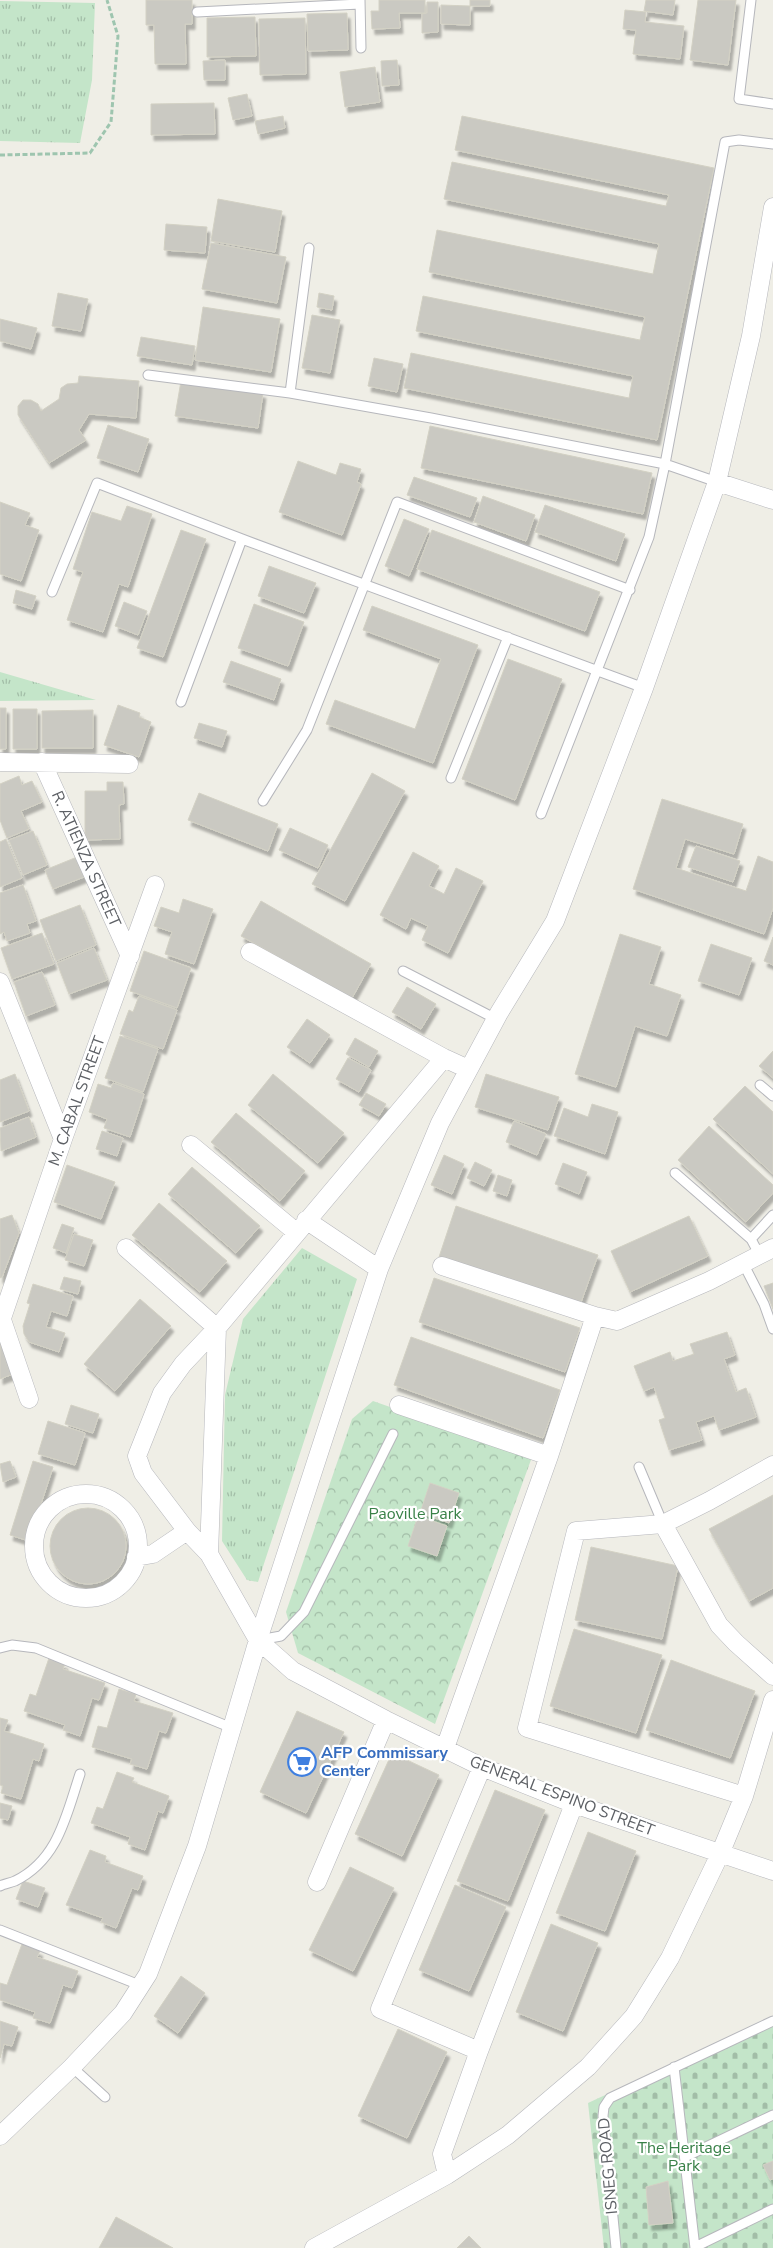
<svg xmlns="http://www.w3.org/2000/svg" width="773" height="2248" font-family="'Nunito Sans',sans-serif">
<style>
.grass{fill:url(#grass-tufts)}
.cemetery{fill:url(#cemetery-stones)}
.park{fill:url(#park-crowns)}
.building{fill:#cac9c2;stroke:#d3d1c4;filter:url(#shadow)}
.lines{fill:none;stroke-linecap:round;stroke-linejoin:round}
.service-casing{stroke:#b6b7bc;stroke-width:11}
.minor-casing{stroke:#b6b7bc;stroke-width:19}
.path{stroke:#9ec5af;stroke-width:3;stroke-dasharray:5 2.5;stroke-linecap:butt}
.service{stroke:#fff;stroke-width:9}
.minor{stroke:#fff;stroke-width:18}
.labels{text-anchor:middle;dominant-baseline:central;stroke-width:4.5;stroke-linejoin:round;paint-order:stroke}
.street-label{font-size:16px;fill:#5d6065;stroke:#fff}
.park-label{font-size:16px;fill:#398148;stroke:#fff}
.shop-label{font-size:16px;font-weight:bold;fill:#366cbe;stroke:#fff;text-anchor:start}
</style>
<defs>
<pattern id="grass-tufts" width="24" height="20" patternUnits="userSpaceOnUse" patternTransform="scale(1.25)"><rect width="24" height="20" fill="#c4e5c9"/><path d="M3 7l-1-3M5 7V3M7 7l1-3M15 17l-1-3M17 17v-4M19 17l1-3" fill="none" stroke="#a2bda7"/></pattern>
<pattern id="cemetery-stones" width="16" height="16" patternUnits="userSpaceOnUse" patternTransform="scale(1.25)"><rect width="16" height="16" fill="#c4e5c9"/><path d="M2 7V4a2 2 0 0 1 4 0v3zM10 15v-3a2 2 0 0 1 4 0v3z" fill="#a2bda7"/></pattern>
<pattern id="park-crowns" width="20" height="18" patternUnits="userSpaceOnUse" patternTransform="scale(1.25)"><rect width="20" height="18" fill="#c4e5c9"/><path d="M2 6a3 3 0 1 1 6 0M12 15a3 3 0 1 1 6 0" fill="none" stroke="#a2bda7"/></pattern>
<filter id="shadow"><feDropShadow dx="3" dy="5.5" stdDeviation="1" flood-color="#0004"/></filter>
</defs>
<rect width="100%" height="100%" fill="#efeee6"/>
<!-- grass -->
<path class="grass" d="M0,1L95,3L92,80L80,143L0,141Z
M0,672L96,700L0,701Z
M302,1248L357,1279L258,1582L247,1580L222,1541L225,1395L243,1319Z"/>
<!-- cemetery -->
<path class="cemetery" d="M773,2017V2248H604L588,2103Z"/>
<!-- park -->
<path class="park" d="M373,1401L532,1457L435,1724L298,1653L286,1612L352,1419Z"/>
<!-- building -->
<path class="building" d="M146,0H192V24H185L186,64H155L154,25H146Z
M379,0H425V13H399L400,28L372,29L371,11H379Z
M470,0H490V6H470Z
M646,0H675L673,15L644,11Z
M698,0H736L728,65L690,60Z
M427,2H438V32L422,33V14L427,13Z
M441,5L470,6V25L441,24Z
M625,10L646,12L645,22L684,26L680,59L633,54L636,30L623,29Z
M347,13L348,50L308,51L307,14Z
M255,17L256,56L207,57V18Z
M305,18L306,74L260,75L259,19Z
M225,60V80H204L203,61Z
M397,60L399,85L382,86L381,61Z
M375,67L380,102L345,107L340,72Z
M247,94L252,116L233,120L228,98Z
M214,103L215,134L151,135V104Z
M283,116L285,128L258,134L255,121Z
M462,116L714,168L657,440L404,388L411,353L629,398L633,376L416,331L423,296L640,340L645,317L429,272L437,230L653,274L659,244L444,199L452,162L666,206L669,195L455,150Z
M218,199L282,211L275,252L211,241Z
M166,224L207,227L205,253L164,250Z
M211,243L286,257L277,303L202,289Z
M58,293L88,299L81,331L52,326Z
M319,293L334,296L332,310L317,307Z
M203,307L280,319L271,372L195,360Z
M312,315L340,320L330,373L302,368Z
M0,319L37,328L31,349L0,341Z
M141,337L195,346L192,365L137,356Z
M374,358L403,364L397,392L368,386Z
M79,376L139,381L136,418L89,414L79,430L86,440L49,463L18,415V406L23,400H31L38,404L41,411L59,399L61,388L67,384L78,383Z
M181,381L263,393L258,428L175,416Z
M108,425L149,439L138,472L97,458Z
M430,426L652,473L643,514L421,468Z
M298,461L336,475L340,463L361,469L357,482L361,484L342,535L279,512Z
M414,477L477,498L470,517L407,495Z
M483,496L535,515L526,541L474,522Z
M0,502L30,513L25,525L39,530L21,581L0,574Z
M545,505L625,534L616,561L535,532Z
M127,506L152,514L128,587L119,584L103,632L67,620L83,572L73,569L92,512L121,521Z
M404,519L429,529L409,576L385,566Z
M181,530L206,539L163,657L137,648Z
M432,530L600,592L585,631L417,569Z
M269,566L316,583L304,613L258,596Z
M16,590L36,596L32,609L13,603Z
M124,602L147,611L138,635L115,626Z
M254,604L304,622L288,666L238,648Z
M372,606L478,645L433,763L326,724L335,700L415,729L441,659L363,630Z
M508,659L562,679L515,800L462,779Z
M231,661L281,679L274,700L223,682Z
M118,705L140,713L139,717L151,722L139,757L104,745Z
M0,708H6V749H0Z
M13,709H37V749H13Z
M93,710V748H42V711Z
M199,723L227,731L222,747L194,738Z
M372,773L405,791L345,901L312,884Z
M19,776L22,785L32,781L42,802L21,811L29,829L7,838L0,820V784Z
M107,782H123L124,804L119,805L120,839L85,840V791H107Z
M199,793L278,824L268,851L188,820Z
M662,799L743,824L734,854L685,839L676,868L746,891L758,856L773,862V908L764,934L633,889Z
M290,828L328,845L318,868L279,850Z
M33,831L47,865L23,875L9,840Z
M6,839L22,878L0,887V842Z
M696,846L740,861L733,882L688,867Z
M413,852L439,866L429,886L444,894L456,868L483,881L448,953L422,940L428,926L411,918L406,929L380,915Z
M77,857L84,877L53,889L45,870Z
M23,885L36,921L27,924L30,933L7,941L4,932L0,934V893Z
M183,899L213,909L194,964L165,954L172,932L154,926L161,907L179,913Z
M261,901L371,964L352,998L241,936Z
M80,905L96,945L56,961L40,920Z
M42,933L54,964L12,979L1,948Z
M620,934L661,947L649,984L681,995L667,1036L635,1026L616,1087L575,1074Z
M773,937V965L764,961Z
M711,944L752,958L739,995L698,981Z
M94,948L107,980L69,994L57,963Z
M144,951L191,968L177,1008L130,991Z
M42,972L55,1005L26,1016L14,982Z
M407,987L436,1004L421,1029L392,1012Z
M139,996L177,1010L163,1049L120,1034L129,1010L133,1012Z
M307,1019L330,1035L310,1063L287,1047Z
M120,1036L158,1049L143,1092L105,1078Z
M355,1038L378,1051L369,1067L346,1054Z
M773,1051V1078L759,1066Z
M348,1058L371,1070L359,1092L336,1079Z
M15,1074L29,1111L0,1122V1080Z
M273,1074L344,1133L318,1163L248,1105Z
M486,1074L559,1097L548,1130L475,1107Z
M113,1083L144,1094L130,1137L104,1128L107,1119L89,1112L98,1084L111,1088Z
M745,1086L773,1112V1174L713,1119Z
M366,1093L386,1104L379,1116L359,1105Z
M592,1104L618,1112L605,1154L554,1136L564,1108L588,1117Z
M236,1113L305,1171L280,1201L211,1142Z
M29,1117L36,1137L1,1151L0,1128Z
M514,1121L546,1134L537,1155L506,1142Z
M709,1126L773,1185V1193L746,1222L678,1160Z
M102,1131L123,1138L117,1156L96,1149Z
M444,1155L464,1164L452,1194L431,1185Z
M475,1162L492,1170L484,1186L467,1178Z
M563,1163L587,1172L579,1194L555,1184Z
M67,1165L115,1182L101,1219L54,1202Z
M192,1167L260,1226L236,1253L168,1194Z
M498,1175L512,1180L507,1196L493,1191Z
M159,1203L227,1261L200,1292L132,1235Z
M456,1206L598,1255L580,1305L439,1257Z
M12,1215L19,1233L2,1277L0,1278V1219Z
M689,1216L708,1256L630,1292L611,1251Z
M62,1224L74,1228L66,1253L53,1248Z
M74,1234L93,1240L84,1266L65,1260Z
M64,1277L81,1281L78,1294L60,1289Z
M434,1278L580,1328L565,1372L419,1322Z
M773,1283V1309L764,1286Z
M33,1284L73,1296L67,1316L51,1311L46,1327L65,1333L59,1352L29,1342L24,1334L23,1326L30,1304L27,1303Z
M140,1299L171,1326L115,1391L84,1364Z
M727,1332L735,1355L724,1359L736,1392L746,1388L756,1417L719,1430L714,1416L696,1422L702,1440L669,1450L659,1420L665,1418L654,1387L644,1391L634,1366L670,1352L673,1361L694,1354L690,1344Z
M411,1337L560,1390L543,1438L394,1385Z
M0,1343L13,1374L0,1379Z
M71,1405L99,1414L93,1433L65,1424Z
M48,1421L85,1433L75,1465L38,1454Z
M10,1461L16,1477L3,1482L0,1464Z
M33,1461L53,1467L29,1541L10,1535Z
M430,1483L459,1493L449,1523L420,1513Z
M773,1495V1588L749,1601L709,1529Z
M50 1546a38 38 0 1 1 76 0a38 38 0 1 1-76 0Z
M418,1516L447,1526L437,1556L408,1546Z
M591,1547L678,1566L662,1639L575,1620Z
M574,1629L662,1655L636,1733L550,1706Z
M49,1658L65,1664L63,1669L105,1683L99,1700L92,1698L80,1736L63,1730L65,1725L24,1711L30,1694L36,1696Z
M671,1660L755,1691L730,1758L646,1730Z
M119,1689L136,1694L134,1701L173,1713L166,1733L159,1731L147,1769L130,1764L132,1759L92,1747L98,1726L107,1728Z
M297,1711L344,1732L306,1813L260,1792Z
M0,1718L8,1720L4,1731L44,1744L39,1761L33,1759L21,1799L1,1793L3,1786L0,1785Z
M392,1753L439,1775L402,1856L355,1834Z
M117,1772L134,1778L132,1782L169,1796L163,1813L158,1811L145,1850L128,1844L130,1837L91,1823L97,1807L103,1809Z
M495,1790L545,1810L508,1901L457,1881Z
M0,1803L12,1806L8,1820L0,1818Z
M588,1832L636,1851L605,1931L556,1913Z
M90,1850L106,1856L105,1862L143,1876L138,1890L132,1888L116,1928L101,1922L103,1918L66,1905Z
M350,1867L394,1888L353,1971L309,1950Z
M23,1881L45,1888L38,1907L16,1899Z
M455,1885L506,1907L469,1991L419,1970Z
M551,1924L598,1943L563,2031L516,2012Z
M22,1944L40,1951L37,1957L78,1971L72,1988L63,1985L50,2023L33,2018L35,2012L0,2000V1983L7,1985Z
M181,1976L205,1993L178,2033L154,2016Z
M0,2021L18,2027L12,2046L4,2044L0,2058Z
M398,2029L447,2052L407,2138L358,2116Z
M773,2161V2179L770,2180L763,2165Z
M668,2181L673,2223L649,2225L646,2187Z
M116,2217L173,2248H99Z
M469,2236L481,2248H457Z"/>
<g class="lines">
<defs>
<path id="service" d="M360,0L361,48
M751,0L739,99L773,104
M197,12L360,4
M148,375L290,393L431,418L665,464L717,482
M290,393L309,248
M52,592L97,483L242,539L644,688
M181,702L242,539
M451,778L508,637
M263,801L307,730L397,502L630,590
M541,814L649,537L665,464L725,142L739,140L773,144
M403,971L496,1019
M760,1085L773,1096
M675,1173L751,1239L759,1254
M751,1239L773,1215
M743,1263L764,1304L773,1329
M639,1467L663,1524
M259,1640L281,1636L304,1612L393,1434
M0,1648L12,1645L36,1648L232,1728
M0,1886C4,1884 10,1883 15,1881C58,1860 66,1816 80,1774
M0,1930L142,1986
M72,2067L105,2097
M674,2067L695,2248
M685,2157L773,2115
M695,2247L773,2209
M616,2248L603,2116L604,2107L610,2098L773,2021"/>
<path id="minor" d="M717,482L773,500
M0,762L129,764
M42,762L130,956
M250,952L444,1058L468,1069
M0,982L63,1139
M444,1058L217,1328L183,1364L162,1393L137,1456L143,1473L187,1531L209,1554L258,1640L293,1671L386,1720L482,1767L574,1804L773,1871
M191,1145L296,1232
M306,1220L379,1269
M126,1248L217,1328L209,1554
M442,1266L595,1316L617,1321L709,1281L773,1248
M0,1314L29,1399
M2,1318L63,1139L155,885
M399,1405L549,1456
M34 1546a52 52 0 1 1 104 0a52 52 0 1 1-104 0Z
M663,1524L719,1625L736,1643L773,1676
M136,1557L153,1554L187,1531
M445,1748L549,1456L595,1316
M744,1796L527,1728L576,1531L663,1524L709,1501L773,1465
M317,1882L386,1720
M479,2051L380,2009L482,1767
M0,2136L72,2067L123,2013L148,1974L197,1846L258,1640L379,1269L440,1123L499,1013L555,921L644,688L717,482L751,336L773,207
M447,2175L442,2154L479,2051L574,1804
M314,2248L447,2175L508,2135L588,2067L634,2016L670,1958L720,1854L744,1796L773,1700"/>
</defs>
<!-- service casing -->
<use href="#service" class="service-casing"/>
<!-- minor casing -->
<use href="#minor" class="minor-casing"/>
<!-- path -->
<path class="path" d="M0,155L90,153L111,122L118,36L107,0"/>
<!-- service -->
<use href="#service" class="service"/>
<!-- minor -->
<use href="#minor" class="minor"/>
</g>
<!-- icons -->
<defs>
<symbol id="supermarket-ring" viewBox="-11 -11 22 22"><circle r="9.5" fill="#fff" stroke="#3f7fe0" stroke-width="1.5"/><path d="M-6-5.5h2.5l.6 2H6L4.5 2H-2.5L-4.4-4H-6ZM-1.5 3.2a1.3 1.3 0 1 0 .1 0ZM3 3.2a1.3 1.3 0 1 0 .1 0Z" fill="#3f7fe0"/></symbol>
</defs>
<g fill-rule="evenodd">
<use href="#supermarket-ring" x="286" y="1746" width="32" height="32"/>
</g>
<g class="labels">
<!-- street labels -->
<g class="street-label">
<text transform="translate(86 859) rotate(66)">R. ATIENZA STREET</text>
<text transform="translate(77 1101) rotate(-70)">M. CABAL STREET</text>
<text transform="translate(562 1796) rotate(21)">GENERAL ESPINO STREET</text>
<text transform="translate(608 2166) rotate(-95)">ISNEG ROAD</text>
</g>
<!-- park labels -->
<g class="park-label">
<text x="415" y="1514">Paoville Park</text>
<text x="684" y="2148">The Heritage<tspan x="684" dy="18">Park</tspan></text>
</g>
<!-- shop labels -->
<g class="shop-label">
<text x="321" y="1753">AFP Commissary<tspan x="321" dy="18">Center</tspan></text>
</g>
</g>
</svg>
